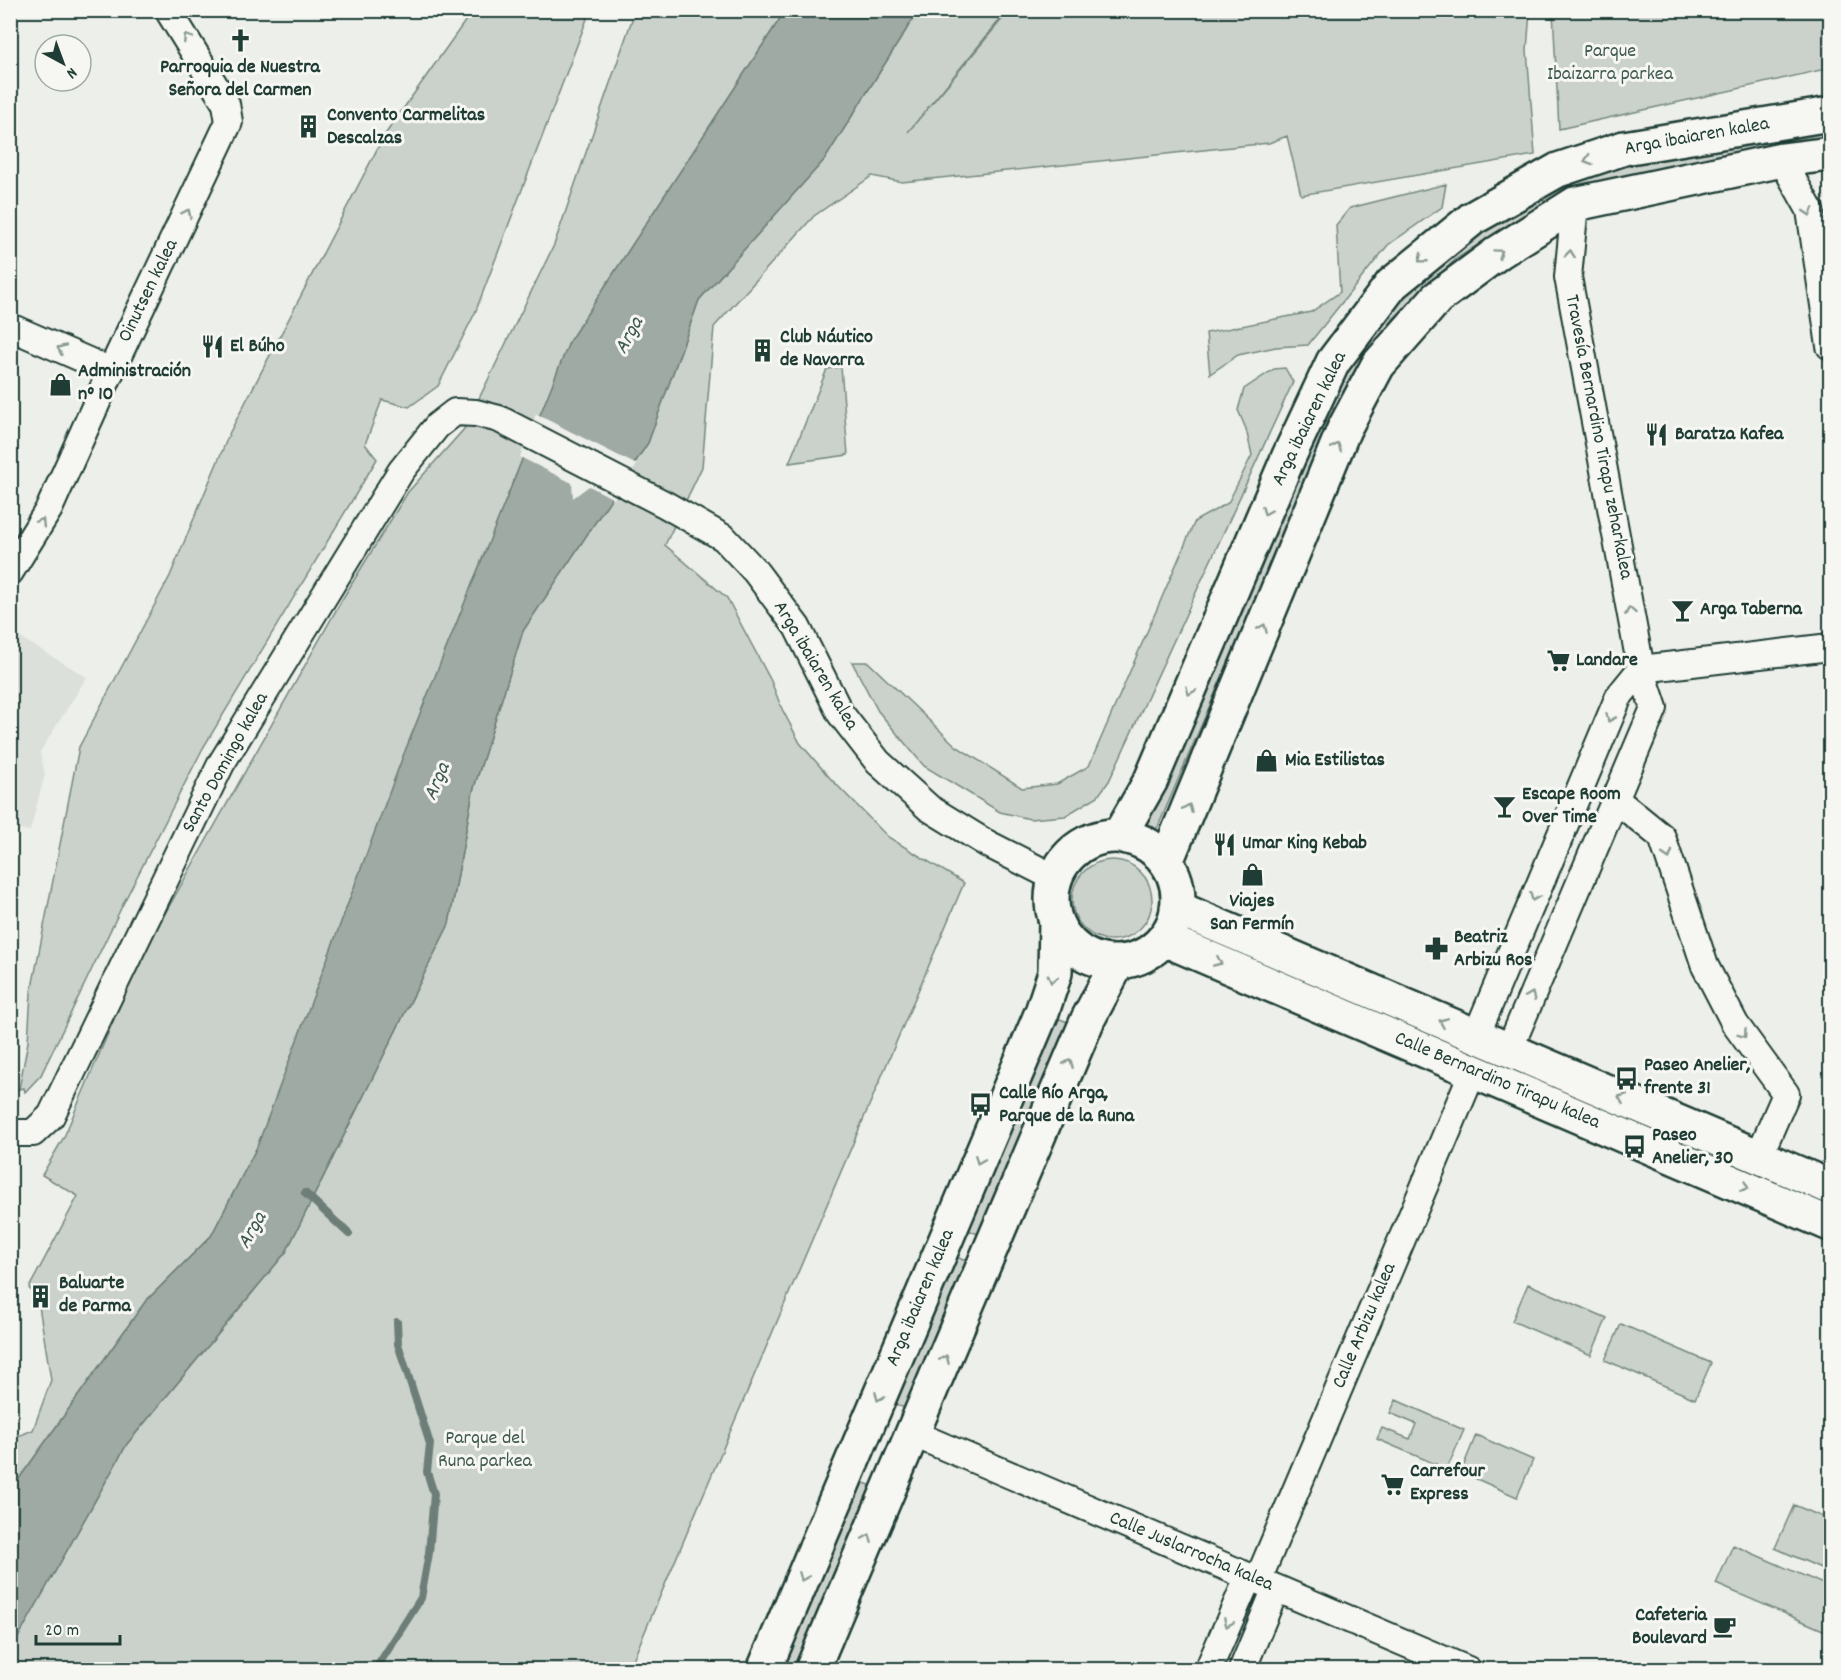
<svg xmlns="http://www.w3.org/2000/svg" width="1841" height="1680" font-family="Dekko,sans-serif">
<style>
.built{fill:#dce0db}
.green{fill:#cbd2cc;stroke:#758880;stroke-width:1.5}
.water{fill:#9faaa4;stroke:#6c7e77;stroke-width:1.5}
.pier{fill:#edefea}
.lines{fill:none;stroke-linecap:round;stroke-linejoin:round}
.stream{stroke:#6c7e77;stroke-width:8}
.street-casing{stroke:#1f3d34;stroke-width:30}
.secondary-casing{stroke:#1f3d34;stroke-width:38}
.street{stroke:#f6f6f2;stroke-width:26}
.secondary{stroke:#f6f6f2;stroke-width:33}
.oneway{stroke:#8a9a93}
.labels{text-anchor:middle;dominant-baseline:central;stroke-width:6;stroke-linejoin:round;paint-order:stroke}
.park-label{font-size:20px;fill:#415b52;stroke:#f6f6f2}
.poi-label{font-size:20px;font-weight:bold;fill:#1f3d34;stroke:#f6f6f2;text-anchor:start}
.street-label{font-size:20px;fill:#1f3d34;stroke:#f6f6f2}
.water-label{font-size:21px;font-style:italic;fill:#3f5850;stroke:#f6f6f2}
</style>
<rect width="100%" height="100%" fill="#edefea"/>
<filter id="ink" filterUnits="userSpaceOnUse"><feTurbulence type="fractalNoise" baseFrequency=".0167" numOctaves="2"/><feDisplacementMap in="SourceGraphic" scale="12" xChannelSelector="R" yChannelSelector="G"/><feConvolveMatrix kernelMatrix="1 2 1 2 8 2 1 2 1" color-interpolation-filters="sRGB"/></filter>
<g filter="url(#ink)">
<!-- built -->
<path class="built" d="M11,632L87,677L40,752L45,774L30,831L11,828Z"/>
<!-- green -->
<path class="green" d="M473,10L590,11L475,313L438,386L409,407L382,400L365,444L377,459L203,748L124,902L41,1075L25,1092L24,1088L19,1089L28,1042L31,993L79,747L170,576L230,432L384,136Z
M635,11H785L570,340L257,1147L211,1236L145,1302L11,1490V1439L33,1430L51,1380L38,1300L29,1288L78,1196L42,1175L64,1137L140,958L343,598L408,492L464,429L554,245Z
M918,11H1007L908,132L1009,11H1530L1527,50L1535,155L1301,195L1287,136L1269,143L902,182L872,176L814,216L714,327L702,467L665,545L727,598L771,681L782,709L800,743L830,778L888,837L964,883L629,1669L11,1670V1650L127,1444L286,1252L449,924L473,791L523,631L648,443L699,300L825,159Z
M1553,11H1830V68L1559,129Z
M1830,126V144L1583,189L1510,224L1456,259L1394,318L1364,358L1339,403L1157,829L1140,820L1335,381L1389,305L1500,213L1610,165Z
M1446,184L1442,207L1388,245L1308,345L1276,347L1238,355L1210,374L1206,333L1311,312L1340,292L1336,225L1350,208Z
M841,367L848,455L789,463L827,369Z
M1285,368L1293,382L1109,781L1098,796L1065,816L1030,819L1000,812L924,766L878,711L852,662H868L956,746L1022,788L1057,784L1089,766L1195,521L1228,503L1252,455L1246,429L1238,410L1244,389L1274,369Z
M1072 900a40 40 0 1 1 80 0a40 40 0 1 1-80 0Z
M1054,1017L1068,1022L980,1235L966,1229Z
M954,1256L968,1262L907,1409L892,1403Z
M1528,1284L1607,1318L1591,1355L1512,1321Z
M1621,1324L1711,1363L1695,1399L1605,1360Z
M1396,1400L1464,1430L1447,1469L1377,1439L1382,1428L1410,1439L1416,1424L1390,1413Z
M1476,1435L1533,1460L1517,1497L1461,1472Z
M857,1480L872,1486L795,1669L778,1670Z
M1794,1505L1830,1520V1572L1775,1548Z
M1733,1545L1830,1587V1633L1716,1584Z"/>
<!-- water -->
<path class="water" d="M785,11H918L825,159L699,300L648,443L523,631L473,791L449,924L286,1252L127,1444L11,1650V1490L145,1302L211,1236L257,1147L403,756L570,340Z"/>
<!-- pier -->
<path class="pier" d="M536,414L637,465L614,499L589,486L573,498L572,483L520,457Z"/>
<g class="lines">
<!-- stream -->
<path class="stream" d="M305,1193L349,1234
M375,1670L421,1598L429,1553L434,1494L427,1472L430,1444L398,1344L397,1322"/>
<defs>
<path id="street" d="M1782,160L1810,210L1830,346
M10,327L111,371
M10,572L49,509L111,371L229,122L226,104L168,10
M1641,669L1830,647
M1615,799L1662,837L1705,966L1735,1024L1786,1094L1759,1156
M1476,1036L1619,696L1641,669
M1509,1050L1654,708L1641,669L1568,277L1575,204
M10,1133H33L51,1116L221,764L401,471L437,426L455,412L476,413L499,419L666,505L724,538L755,571L797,627L840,713L878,762L929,808L986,843L1055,878
M914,1434L1468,1670
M1258,1580L1473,1071
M1208,1670L1249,1576
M1242,1670L1276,1588"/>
<path id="secondary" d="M1119,836L1151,780L1289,456L1333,362L1392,284L1473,218L1558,170L1624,148L1830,114
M1052 899a63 63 0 1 1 126 0a63 63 0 1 1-126 0Z
M1166,862L1344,429L1378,365L1437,298L1499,252L1575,204L1782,160L1830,154
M1177,908L1830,1187
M1164,939L1830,1224
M764,1670L1042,1012L1055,973L1056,921
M812,1670L1088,1019L1118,962"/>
</defs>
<!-- street casing -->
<use href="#street" class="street-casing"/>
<!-- secondary casing -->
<use href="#secondary" class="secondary-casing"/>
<!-- street -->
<use href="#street" class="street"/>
<!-- secondary -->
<use href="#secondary" class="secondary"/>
</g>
<!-- one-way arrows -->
<defs><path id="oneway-chevron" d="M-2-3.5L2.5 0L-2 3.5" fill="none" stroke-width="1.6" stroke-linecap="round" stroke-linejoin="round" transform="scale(1.5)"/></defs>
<g class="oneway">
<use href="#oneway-chevron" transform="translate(187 38) rotate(-123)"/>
<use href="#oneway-chevron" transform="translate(1588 160) rotate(162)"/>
<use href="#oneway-chevron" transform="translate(1809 212) rotate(73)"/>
<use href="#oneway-chevron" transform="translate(187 213) rotate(-65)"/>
<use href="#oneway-chevron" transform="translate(1499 253) rotate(-34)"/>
<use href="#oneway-chevron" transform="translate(1570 254) rotate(-84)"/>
<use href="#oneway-chevron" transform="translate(1422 259) rotate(141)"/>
<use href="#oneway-chevron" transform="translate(61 349) rotate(-156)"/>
<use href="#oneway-chevron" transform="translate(1337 447) rotate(-68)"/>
<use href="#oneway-chevron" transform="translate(1266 511) rotate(112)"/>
<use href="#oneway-chevron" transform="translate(41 522) rotate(-59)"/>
<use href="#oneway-chevron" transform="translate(1630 611) rotate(-100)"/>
<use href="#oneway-chevron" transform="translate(1263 628) rotate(-67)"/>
<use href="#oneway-chevron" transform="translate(1190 691) rotate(113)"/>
<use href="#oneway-chevron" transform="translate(1610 718) rotate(114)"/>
<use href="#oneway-chevron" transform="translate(1188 808) rotate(-68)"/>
<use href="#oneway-chevron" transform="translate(1668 855) rotate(72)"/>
<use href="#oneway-chevron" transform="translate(1534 897) rotate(113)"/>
<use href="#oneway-chevron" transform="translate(1218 962) rotate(23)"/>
<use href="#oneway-chevron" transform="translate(1052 979) rotate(106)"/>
<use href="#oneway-chevron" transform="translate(1531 996) rotate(-67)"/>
<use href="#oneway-chevron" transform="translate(1443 1022) rotate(-157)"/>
<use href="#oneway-chevron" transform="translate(1743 1034) rotate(54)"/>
<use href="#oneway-chevron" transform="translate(1069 1063) rotate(-67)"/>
<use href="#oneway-chevron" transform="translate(1622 1098) rotate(-157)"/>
<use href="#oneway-chevron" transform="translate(979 1160) rotate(113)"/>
<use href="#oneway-chevron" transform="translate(1745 1187) rotate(23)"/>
<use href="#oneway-chevron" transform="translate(945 1359) rotate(-67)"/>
<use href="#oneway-chevron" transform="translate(879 1397) rotate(113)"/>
<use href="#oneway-chevron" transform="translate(868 1538) rotate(-67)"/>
<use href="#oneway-chevron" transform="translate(803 1577) rotate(113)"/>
<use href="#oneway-chevron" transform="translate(1228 1623) rotate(113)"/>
</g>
</g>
<!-- icons -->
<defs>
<symbol id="church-bare" viewBox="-9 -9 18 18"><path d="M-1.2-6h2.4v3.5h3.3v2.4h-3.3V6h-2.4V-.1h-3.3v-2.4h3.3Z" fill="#1f3d34" stroke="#f6f6f2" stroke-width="2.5" paint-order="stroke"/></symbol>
<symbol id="building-bare" viewBox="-9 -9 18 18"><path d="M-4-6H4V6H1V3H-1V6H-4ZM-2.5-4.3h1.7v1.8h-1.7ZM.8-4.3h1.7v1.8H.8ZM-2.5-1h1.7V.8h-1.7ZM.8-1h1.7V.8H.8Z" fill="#1f3d34" stroke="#f6f6f2" stroke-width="2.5" paint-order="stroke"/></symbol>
<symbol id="restaurant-bare" viewBox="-9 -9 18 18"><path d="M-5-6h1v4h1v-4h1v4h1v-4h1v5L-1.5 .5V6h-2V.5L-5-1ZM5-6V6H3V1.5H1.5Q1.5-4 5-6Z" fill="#1f3d34" stroke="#f6f6f2" stroke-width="2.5" paint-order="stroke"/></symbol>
<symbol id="shop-bare" viewBox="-9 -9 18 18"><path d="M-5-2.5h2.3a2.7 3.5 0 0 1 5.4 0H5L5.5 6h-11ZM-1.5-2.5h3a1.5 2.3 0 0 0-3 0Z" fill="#1f3d34" stroke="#f6f6f2" stroke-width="2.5" paint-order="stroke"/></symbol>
<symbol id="bar-bare" viewBox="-9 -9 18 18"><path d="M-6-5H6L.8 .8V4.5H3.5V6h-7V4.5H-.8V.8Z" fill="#1f3d34" stroke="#f6f6f2" stroke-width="2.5" paint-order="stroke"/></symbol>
<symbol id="supermarket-bare" viewBox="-9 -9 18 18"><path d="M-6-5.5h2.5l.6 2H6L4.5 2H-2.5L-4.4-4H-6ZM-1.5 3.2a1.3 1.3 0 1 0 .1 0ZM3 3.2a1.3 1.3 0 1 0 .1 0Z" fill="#1f3d34" stroke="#f6f6f2" stroke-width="2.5" paint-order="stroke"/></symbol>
<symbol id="pharmacy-bare" viewBox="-9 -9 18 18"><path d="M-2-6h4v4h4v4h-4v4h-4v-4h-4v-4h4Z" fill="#1f3d34" stroke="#f6f6f2" stroke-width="2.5" paint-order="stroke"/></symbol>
<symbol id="bus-bare" viewBox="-9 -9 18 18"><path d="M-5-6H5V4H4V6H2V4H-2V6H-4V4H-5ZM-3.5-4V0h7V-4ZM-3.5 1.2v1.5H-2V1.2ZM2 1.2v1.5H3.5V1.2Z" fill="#1f3d34" stroke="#f6f6f2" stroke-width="2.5" paint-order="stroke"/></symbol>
<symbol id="cafe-bare" viewBox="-9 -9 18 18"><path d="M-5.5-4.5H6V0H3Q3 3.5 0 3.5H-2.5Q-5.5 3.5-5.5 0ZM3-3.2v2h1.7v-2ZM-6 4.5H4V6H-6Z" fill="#1f3d34" stroke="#f6f6f2" stroke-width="2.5" paint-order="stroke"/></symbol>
</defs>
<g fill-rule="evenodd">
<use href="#church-bare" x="224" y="24" width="33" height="33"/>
<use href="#building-bare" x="292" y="110" width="33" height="33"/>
<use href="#restaurant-bare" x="196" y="330" width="33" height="33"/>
<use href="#building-bare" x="746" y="334" width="33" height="33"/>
<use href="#shop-bare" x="44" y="368" width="33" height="33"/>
<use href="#restaurant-bare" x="1640" y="418" width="33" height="33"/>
<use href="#bar-bare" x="1666" y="594" width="33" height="33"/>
<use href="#supermarket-bare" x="1542" y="644" width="33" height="33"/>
<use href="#shop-bare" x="1250" y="744" width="33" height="33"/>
<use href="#bar-bare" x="1488" y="790" width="33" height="33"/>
<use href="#restaurant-bare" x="1208" y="828" width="33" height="33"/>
<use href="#shop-bare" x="1236" y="858" width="33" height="33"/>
<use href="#pharmacy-bare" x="1420" y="932" width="33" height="33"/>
<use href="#bus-bare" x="1610" y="1062" width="33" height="33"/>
<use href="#bus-bare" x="964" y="1088" width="33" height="33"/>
<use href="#bus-bare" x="1618" y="1130" width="33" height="33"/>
<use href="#building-bare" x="24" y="1280" width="33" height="33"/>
<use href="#supermarket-bare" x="1376" y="1468" width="33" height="33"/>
<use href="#cafe-bare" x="1708" y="1610" width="33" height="33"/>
</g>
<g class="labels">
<!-- park labels -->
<g class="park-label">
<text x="1610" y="52">Parque<tspan x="1610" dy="23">Ibaizarra parkea</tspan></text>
<text x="485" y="1439">Parque del<tspan x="485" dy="23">Runa parkea</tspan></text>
</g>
<!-- poi labels -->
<g class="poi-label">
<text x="240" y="68" text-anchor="middle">Parroquia de Nuestra<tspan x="240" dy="23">Señora del Carmen</tspan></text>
<text x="327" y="116">Convento Carmelitas<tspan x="327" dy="23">Descalzas</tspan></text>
<text x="780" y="338">Club Náutico<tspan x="780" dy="23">de Navarra</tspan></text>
<text x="230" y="347">El Búho</text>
<text x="78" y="372">Administración<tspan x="78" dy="23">n° 10</tspan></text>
<text x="1675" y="435">Baratza Kafea</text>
<text x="1700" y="610">Arga Taberna</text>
<text x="1576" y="661">Landare</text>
<text x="1285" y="761">Mia Estilistas</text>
<text x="1522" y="795">Escape Room<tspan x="1522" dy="23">Over Time</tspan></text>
<text x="1242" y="844">Umar King Kebab</text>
<text x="1252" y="902" text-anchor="middle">Viajes<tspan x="1252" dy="23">San Fermín</tspan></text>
<text x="1454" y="938">Beatriz<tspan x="1454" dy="23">Arbizu Ros</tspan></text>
<text x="1644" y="1066">Paseo Anelier,<tspan x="1644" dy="23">frente 31</tspan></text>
<text x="999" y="1094">Calle Río Arga,<tspan x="999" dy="23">Parque de la Runa</tspan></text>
<text x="1652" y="1136">Paseo<tspan x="1652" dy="23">Anelier, 30</tspan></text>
<text x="59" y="1284">Baluarte<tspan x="59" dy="23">de Parma</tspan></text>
<text x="1410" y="1472">Carrefour<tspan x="1410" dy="23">Express</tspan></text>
<text x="1707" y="1616" text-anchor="end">Cafeteria<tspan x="1707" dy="23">Boulevard</tspan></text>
</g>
<!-- street labels -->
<g class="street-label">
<text transform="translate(1697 137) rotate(-10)">Arga ibaiaren kalea</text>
<text transform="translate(149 291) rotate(-64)">Oinutsen kalea</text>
<text transform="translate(1310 419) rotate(-64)">Arga ibaiaren kalea</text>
<text transform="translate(1598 437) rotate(79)">Travesía Bernardino Tirapu zeharkalea</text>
<text transform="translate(815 666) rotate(59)">Arga ibaiaren kalea</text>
<text transform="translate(226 763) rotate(-61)">Santo Domingo kalea</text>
<text transform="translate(1497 1081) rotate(23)">Calle Bernardino Tirapu kalea</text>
<text transform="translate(921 1298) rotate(-67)">Arga ibaiaren kalea</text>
<text transform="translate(1365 1326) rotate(-67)">Calle Arbizu kalea</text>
<text transform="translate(1191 1552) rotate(23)">Calle Juslarrocha kalea</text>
</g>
<!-- water labels -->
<g class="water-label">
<text transform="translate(630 336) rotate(-62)">Arga</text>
<text transform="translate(438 782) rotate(-67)">Arga</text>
<text transform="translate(253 1231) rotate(-60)">Arga</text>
</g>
</g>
<!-- margin -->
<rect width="1841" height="1680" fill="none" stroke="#f6f6f2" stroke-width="36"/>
<rect x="18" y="18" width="1805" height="1644" fill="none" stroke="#1f3d34" stroke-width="2" filter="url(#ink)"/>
<!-- north arrow -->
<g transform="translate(63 63) rotate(139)"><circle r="28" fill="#f6f6f2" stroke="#a0aca6" stroke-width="1.5"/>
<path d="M0-4.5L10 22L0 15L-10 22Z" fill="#1f3d34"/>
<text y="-9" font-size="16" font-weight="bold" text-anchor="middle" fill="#1f3d34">N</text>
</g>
<!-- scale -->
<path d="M36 1635v9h84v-9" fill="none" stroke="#1f3d34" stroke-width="3"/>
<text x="45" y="1635" font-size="18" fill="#1f3d34" stroke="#f6f6f2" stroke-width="4.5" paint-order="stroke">20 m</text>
</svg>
